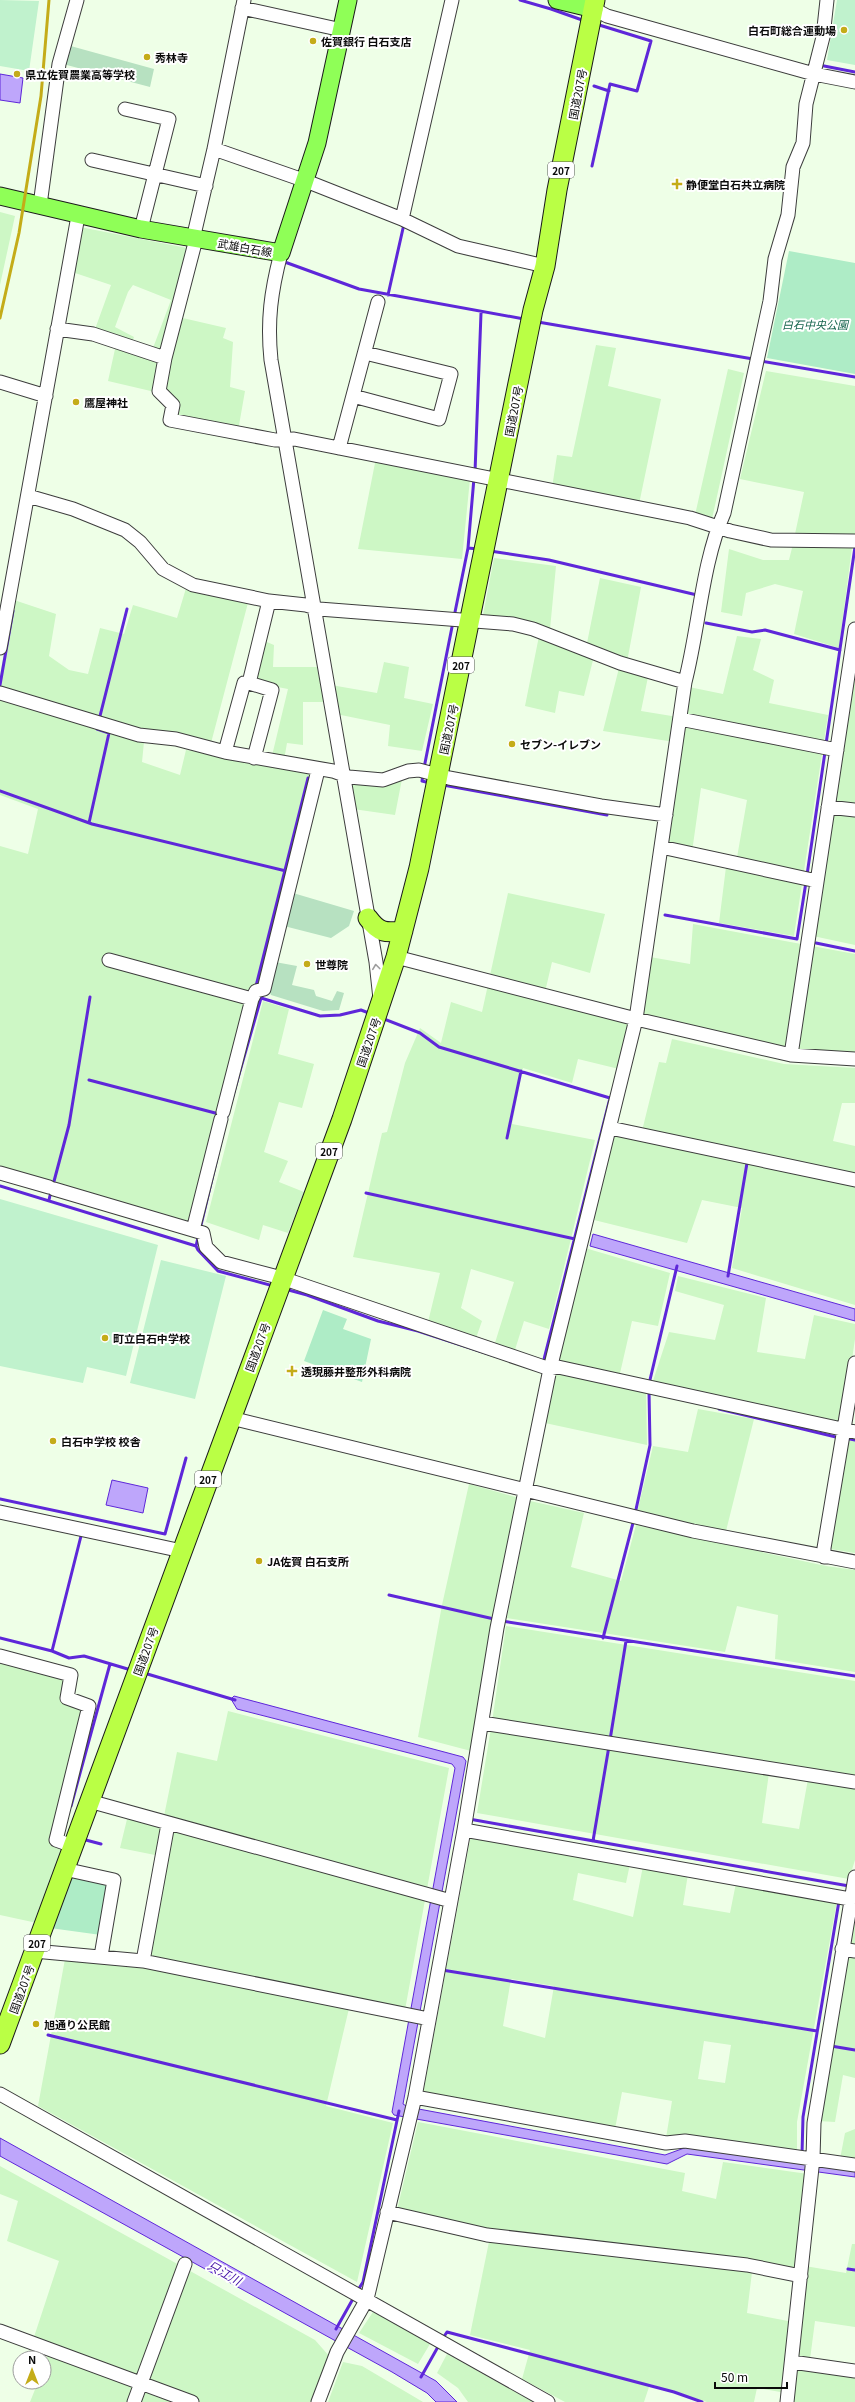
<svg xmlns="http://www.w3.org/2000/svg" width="855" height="2402" font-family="Georgia,'Noto Sans JP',serif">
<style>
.farmland{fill:#cdf7c5;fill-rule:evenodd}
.green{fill:#aeecc6}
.cemetery{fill:#b7e1c1}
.pitch{fill:#c0f2cd}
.water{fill:#bea6fb;stroke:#5e27d9}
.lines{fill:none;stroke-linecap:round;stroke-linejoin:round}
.stream{stroke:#5e27d9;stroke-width:3}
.minor-casing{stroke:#3d3d3d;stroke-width:15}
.major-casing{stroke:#1b1b1b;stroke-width:19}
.highway-casing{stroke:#1b1b1b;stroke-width:21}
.minor{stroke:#fff;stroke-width:13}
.major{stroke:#8fff57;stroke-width:17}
.highway{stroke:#baff45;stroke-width:19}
.rail{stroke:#c4ac18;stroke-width:3}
.oneway{stroke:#9d9d9d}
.poi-dot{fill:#c4ac18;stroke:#fff;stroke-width:1.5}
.labels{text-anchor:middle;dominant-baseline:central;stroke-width:4;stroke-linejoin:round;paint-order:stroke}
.shield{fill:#fff;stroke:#545454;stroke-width:1}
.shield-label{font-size:10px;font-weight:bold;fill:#0a0a0a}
.poi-label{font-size:11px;font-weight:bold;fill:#0a0a0a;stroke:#fff;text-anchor:start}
.street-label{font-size:11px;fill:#0a0a0a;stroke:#fff}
.park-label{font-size:11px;font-style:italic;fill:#16654e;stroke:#fff}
.water-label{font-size:12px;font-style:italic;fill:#400ba4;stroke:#fff}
</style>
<rect width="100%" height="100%" fill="#eeffe7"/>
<!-- farmland -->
<path class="farmland" d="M0,212L15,216L0,285Z
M80,227L192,249L174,316L226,328L223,338L233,342L230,387L245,391L238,431L167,417L169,406L155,392L108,381L117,340L94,332L111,285L72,272ZM133,285L171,300L150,356L130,348L134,337L115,327L128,292Z
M596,345L616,348L608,386L661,399L639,504L552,488L557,455L572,457Z
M728,369L744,373L712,519L695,515Z
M766,371L855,386V537L795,534L804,492L740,479Z
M376,458L470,479L462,559L358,549Z
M793,544L852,547L839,648L794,634L803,591L775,584L746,593L742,616L721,612L729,549L763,560H789Z
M494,558L556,566L549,640L585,653L600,578L641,587L627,662L595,652L584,696L559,691L555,713L525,706L539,636L517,629L481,625Z
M187,585L249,599L211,743L139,730L0,686V675L14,600L56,614L49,656L69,670L88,674L100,628L124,634L133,605L177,618Z
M737,636L761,639L753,670L774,680L769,703L828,715L794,936L719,923L726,867L735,869L747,800L701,788L692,852L665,845L681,743L603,731L619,668L648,677L641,711L684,718L689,687L723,694Z
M262,640L274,645L273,667H317L324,702H303V745L287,743L283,766L313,773L286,890L191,1226L0,1170V846L28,854L38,809L0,795V699L144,742L142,762L180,775L186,750L270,764L288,689L251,682Z
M855,652V807L832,804Z
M384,662L409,667L404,698L433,704L422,751L388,746L390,725L336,714L331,685L377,693Z
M402,779L395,815L353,809L347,780Z
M832,811L855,814V945L813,936Z
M508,893L605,914L590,973L552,962L545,992L630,1016L619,1069L578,1059L572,1083L523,1068L512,1124L595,1140L549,1329L524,1321L514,1353L494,1346L514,1282L471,1269L461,1308L482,1321L476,1338L428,1322L440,1273L353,1257L382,1133L387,1132L405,1063L420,1028L441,1043L451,1002L482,1012Z
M693,924L855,954V1055L791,1051L642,1019L650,957L690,964Z
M263,1001L289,1009L278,1054L314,1064L302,1108L279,1102L264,1152L288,1161L279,1182L304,1192L288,1233L263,1225L259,1240L206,1222Z
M672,1039L784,1064L855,1068V1103H842L833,1141L855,1146V1305L732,1268L742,1208L702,1200L687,1243L594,1220L613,1134L640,1139L659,1062L666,1063Z
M585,1248L670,1273L658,1326L632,1321L618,1382L646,1391L647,1445L545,1423L556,1361Z
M678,1276L766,1298L757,1352L805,1359L814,1315L855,1324V1339L842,1427L652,1384L669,1332L715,1340L724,1305L675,1291Z
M698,1409L754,1419L726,1531L637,1513L653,1446L688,1452Z
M842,1439L855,1441V1553L824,1548Z
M469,1484L519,1498L471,1751L418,1737L442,1605Z
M530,1501L584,1513L571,1567L621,1581L636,1525L826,1566L855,1570V1672L775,1659L778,1615L737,1606L725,1652L507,1618Z
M506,1626L855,1681V1779L492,1722Z
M0,1659L68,1677L64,1699L85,1708L50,1845L63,1849L37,1923L0,1915Z
M228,1711L449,1768L405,2010L351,2000L326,2106L393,2123L357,2282L38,2106L65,1959L144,1965L165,1857L120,1848L129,1811L163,1821L177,1752L217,1761Z
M491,1728L769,1773L762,1823L799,1829L808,1779L855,1787V1860L849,1879L477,1813Z
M471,1835L630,1864L626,1883L578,1873L573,1900L633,1917L643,1866L688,1874L683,1905L730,1913L736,1883L837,1901L797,2122V2152L666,2138L672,2101L622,2092L615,2129L423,2094ZM511,1979L554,1986L545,2038L503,2026ZM704,2041L731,2045L725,2083L698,2079Z
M855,1894V2078L843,2075L835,2122L818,2121Z
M418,2122L685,2173L682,2191L716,2199L723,2162L808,2174L797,2272L753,2264L747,2313L793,2322L786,2393L757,2388L754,2402H707L650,2384L644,2402H565L522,2379L530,2350L470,2335L491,2232L397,2210Z
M855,2129V2161L840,2159L845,2133Z
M0,2166L315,2340L330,2357L313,2402H30L38,2382H44V2365L52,2343L34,2337L59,2261L7,2241L18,2201L0,2194Z
M852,2244H855V2327L815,2321L809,2367L855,2374V2402H790L805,2266L846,2273Z
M373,2312L430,2344L418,2364L359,2333Z
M447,2354L533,2402H468L458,2388L437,2373Z
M343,2362L362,2366L423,2402H328Z"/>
<!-- green -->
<path class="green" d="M789,251L855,263V374L767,358Z
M323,1310L347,1319L343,1329L371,1339L362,1382L304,1361Z
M69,1876L109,1885L101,1935L50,1928Z"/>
<!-- cemetery -->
<path class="cemetery" d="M67,45L154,69L150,87L63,64Z
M293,893L354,911L349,926L331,938L284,926Z
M275,962L297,966L292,985L314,990L316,996L332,1001L337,991L344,993L339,1010L323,1011L271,995L268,988Z"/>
<!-- pitch -->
<path class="pitch" d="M0,0L39,1L29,71L0,66Z
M837,0H855V65L827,60Z
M0,1199L158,1245L126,1376L87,1367L83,1383L0,1366Z
M161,1260L226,1276L195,1399L130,1383Z"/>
<!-- water -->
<path class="water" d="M0,74L23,78L20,103L0,100Z
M593,1234L855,1309V1321L590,1246Z
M112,1480L148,1488L143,1513L106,1505Z
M234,1696L463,1757L466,1761L403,2104L408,2107L665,2155L687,2147L855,2171V2177L687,2154L667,2164L394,2115L392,2112L455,1768L452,1764L237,1709L231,1699Z
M0,2138L436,2381L457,2402H436L427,2393L392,2372L0,2156Z"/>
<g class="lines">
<!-- stream -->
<path class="stream" d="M520,0L551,9L585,21
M819,65L855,72
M594,86L609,91
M592,166L610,84L637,91L651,41L596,24
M282,261L359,289L524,319
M388,295L404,224
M538,322L753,359
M760,361L855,377
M475,472L481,313
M468,548L478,549
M490,551L549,560L697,595
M454,617L468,548L474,478
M706,623L752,632L765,630L840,650
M0,685L13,611
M99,720L127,609
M826,744L855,547
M424,768L453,622
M423,775L422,781L430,783
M443,785L607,815
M0,791L92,824L286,871
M89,823L109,733L97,729L98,725
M807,875L825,752
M665,915L797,939L806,882
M816,943L855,951
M256,986L308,778
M261,998L320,1016L340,1015L361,1010L420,1033L439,1047L610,1098L541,1371L418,1331L378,1321L307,1295L218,1271L198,1250L196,1246L227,1116Z
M89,1080L219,1114
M507,1138L521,1071
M53,1185L69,1125L90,997
M0,1186L196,1246
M366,1193L575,1239
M49,1200L51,1191
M728,1276L747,1163
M649,1384L677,1266
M719,1409L840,1438
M845,1438L855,1440
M0,1499L165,1534L186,1458
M635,1514L650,1445L649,1391
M389,1595L494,1619
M502,1621L855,1676
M0,1638L52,1651L82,1532
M603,1638L634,1519
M52,1651L69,1658L84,1656L131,1670
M144,1673L235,1700
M610,1740L626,1641
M71,1806L110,1664
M469,1819L849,1886
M82,1839L101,1844
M593,1841L609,1746
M442,1970L817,2031
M48,2035L397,2120
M831,2046L855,2050
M802,2154L803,2117L839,1901
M848,2269L855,2270
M358,2290L363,2282L399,2111
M336,2329L354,2297
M443,2338L447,2332L674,2392L702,2402
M421,2377L439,2345"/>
<defs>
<path id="minor" d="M242,8L342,30
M594,9L607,16L814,74L855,82
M125,109L169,119L141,229
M214,149L306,181L402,219L458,246L545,266
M92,160L206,186
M40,205L59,64L77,0
M402,219L452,0
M193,239L214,149L244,0
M281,253C271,291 267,321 271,360L376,962L380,999
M57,329L93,334L165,358L159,391L173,405L170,420L275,440L294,439L690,518L730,531L771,540L855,541
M165,358L196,239
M0,382L46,396
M353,396L439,419L451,374L365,353
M339,448L378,302
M28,496L73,509L125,530L140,542L163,569L193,585L269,601L306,605L319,609L513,624L533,629L620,663L685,682
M0,648L78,216
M0,693L139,735L176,739L225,752L333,771L349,777L383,780L408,771L419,770L449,778L601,806L666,815
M680,719L837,750
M225,752L244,683H249
M254,758L272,690L249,683L269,601
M828,807L855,810
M661,847L817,881
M396,957L636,1019L791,1055L855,1059
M109,960L252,999
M791,1055L855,629
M223,1112L252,999L256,991L264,989L318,770
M610,1128L855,1180
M0,1173L49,1187
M54,1189L203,1233L206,1247L221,1262L282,1278L550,1369L558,1367L855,1432
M193,1230L221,1119
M231,1418L693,1531L855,1562
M0,1512L182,1551
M824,1557V1548L855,1363
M0,1656L71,1675L67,1698L89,1706L56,1840L73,1846
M482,1723L855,1782
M89,1801L451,1901
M464,1830L850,1899
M64,1869L114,1880L101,1956
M842,1949L855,1951
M34,1951L143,1961L429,2019
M143,1961L168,1824
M0,2094L548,2402
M415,2097L666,2143L685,2141L855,2165
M387,2212L487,2235L747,2265L801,2276
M0,2331L192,2402
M792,2362L855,2371
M134,2402L185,2264
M318,2402L337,2352L367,2299L415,2097L464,1830L497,1628L550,1369L636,1019L685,682C699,628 702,563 724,513L770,301L775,259L788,215L793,167L803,143L806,104L823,37L827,0
M787,2402L813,2158L814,2123L855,1877"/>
<path id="major" d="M557,0L594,9
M0,196L141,229L281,253L317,143L348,0"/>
<path id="highway" d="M368,918C379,933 385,933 403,931
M0,2044L342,1119L396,957L419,868L533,310L545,266L557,190L595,0"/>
</defs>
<!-- minor casing -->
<use href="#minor" class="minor-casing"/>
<!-- major casing -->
<use href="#major" class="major-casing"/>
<!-- highway casing -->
<use href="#highway" class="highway-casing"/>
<!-- minor -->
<use href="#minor" class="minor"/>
<!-- major -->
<use href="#major" class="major"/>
<!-- highway -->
<use href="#highway" class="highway"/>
<!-- rail -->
<path class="rail" d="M0,318L19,233L41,96L49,0"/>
</g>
<!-- one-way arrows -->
<defs><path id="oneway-chevron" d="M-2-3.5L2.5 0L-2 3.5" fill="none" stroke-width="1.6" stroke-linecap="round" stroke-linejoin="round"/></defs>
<use class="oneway" href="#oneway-chevron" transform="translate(376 967) rotate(-97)"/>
<!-- markers -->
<g class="poi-dot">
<circle cx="844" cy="30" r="4"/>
<circle cx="313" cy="41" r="4"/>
<circle cx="147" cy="57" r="4"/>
<circle cx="17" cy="74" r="4"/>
<path d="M675 178h4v4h4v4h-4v4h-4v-4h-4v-4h4z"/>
<circle cx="76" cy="402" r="4"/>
<circle cx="512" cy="744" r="4"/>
<circle cx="307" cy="964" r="4"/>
<circle cx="105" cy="1338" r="4"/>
<path d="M290 1365h4v4h4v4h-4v4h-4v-4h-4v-4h4z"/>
<circle cx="53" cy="1441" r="4"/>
<circle cx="259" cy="1561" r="4"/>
<circle cx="36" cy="2024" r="4"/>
</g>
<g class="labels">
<!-- shield labels -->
<g class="shield">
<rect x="548" y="162" width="26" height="16" rx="3"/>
<rect x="448" y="657" width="26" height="16" rx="3"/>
<rect x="316" y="1143" width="26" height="16" rx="3"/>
<rect x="195" y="1471" width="26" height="16" rx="3"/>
<rect x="24" y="1935" width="26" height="16" rx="3"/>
</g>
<g class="shield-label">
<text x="561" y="170">207</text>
<text x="461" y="665">207</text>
<text x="329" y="1151">207</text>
<text x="208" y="1479">207</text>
<text x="37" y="1943">207</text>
</g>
<!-- poi labels -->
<g class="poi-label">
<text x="836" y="30" text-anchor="end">白石町総合運動場</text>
<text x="321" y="41">佐賀銀行 白石支店</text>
<text x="155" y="57">秀林寺</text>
<text x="25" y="74">県立佐賀農業高等学校</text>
<text x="686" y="184">静便堂白石共立病院</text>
<text x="84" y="402">鷹屋神社</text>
<text x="520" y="744">セブン-イレブン</text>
<text x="315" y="964">世尊院</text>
<text x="113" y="1338">町立白石中学校</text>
<text x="301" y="1371">透現藤井整形外科病院</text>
<text x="61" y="1441">白石中学校 校舎</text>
<text x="267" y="1561">JA佐賀 白石支所</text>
<text x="44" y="2024">旭通り公民館</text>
</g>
<!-- street labels -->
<g class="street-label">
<text transform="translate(577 94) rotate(-79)">国道207号</text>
<text transform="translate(245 247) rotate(10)">武雄白石線</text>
<text transform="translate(513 411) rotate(-79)">国道207号</text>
<text transform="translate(448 729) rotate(-78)">国道207号</text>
<text transform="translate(368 1042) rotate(-71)">国道207号</text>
<text transform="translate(257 1347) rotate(-70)">国道207号</text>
<text transform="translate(145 1651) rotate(-70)">国道207号</text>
<text transform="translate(21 1989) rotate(-70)">国道207号</text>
</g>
<!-- park labels -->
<g class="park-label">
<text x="815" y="324">白石中央公園</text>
</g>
<!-- water labels -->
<g class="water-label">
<text transform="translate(225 2272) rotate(29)">只江川</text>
</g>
</g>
<!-- north arrow -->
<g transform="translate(32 2370)"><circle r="19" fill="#ffffff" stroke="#9d9d9d"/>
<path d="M0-3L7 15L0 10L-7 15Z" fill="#c4ac18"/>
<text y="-6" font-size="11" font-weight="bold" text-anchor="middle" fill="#0a0a0a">N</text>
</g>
<!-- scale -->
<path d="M715 2382v6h72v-6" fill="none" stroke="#0a0a0a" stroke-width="2"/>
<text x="721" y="2382" font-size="12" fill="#0a0a0a" stroke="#ffffff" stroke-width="3" paint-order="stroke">50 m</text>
</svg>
